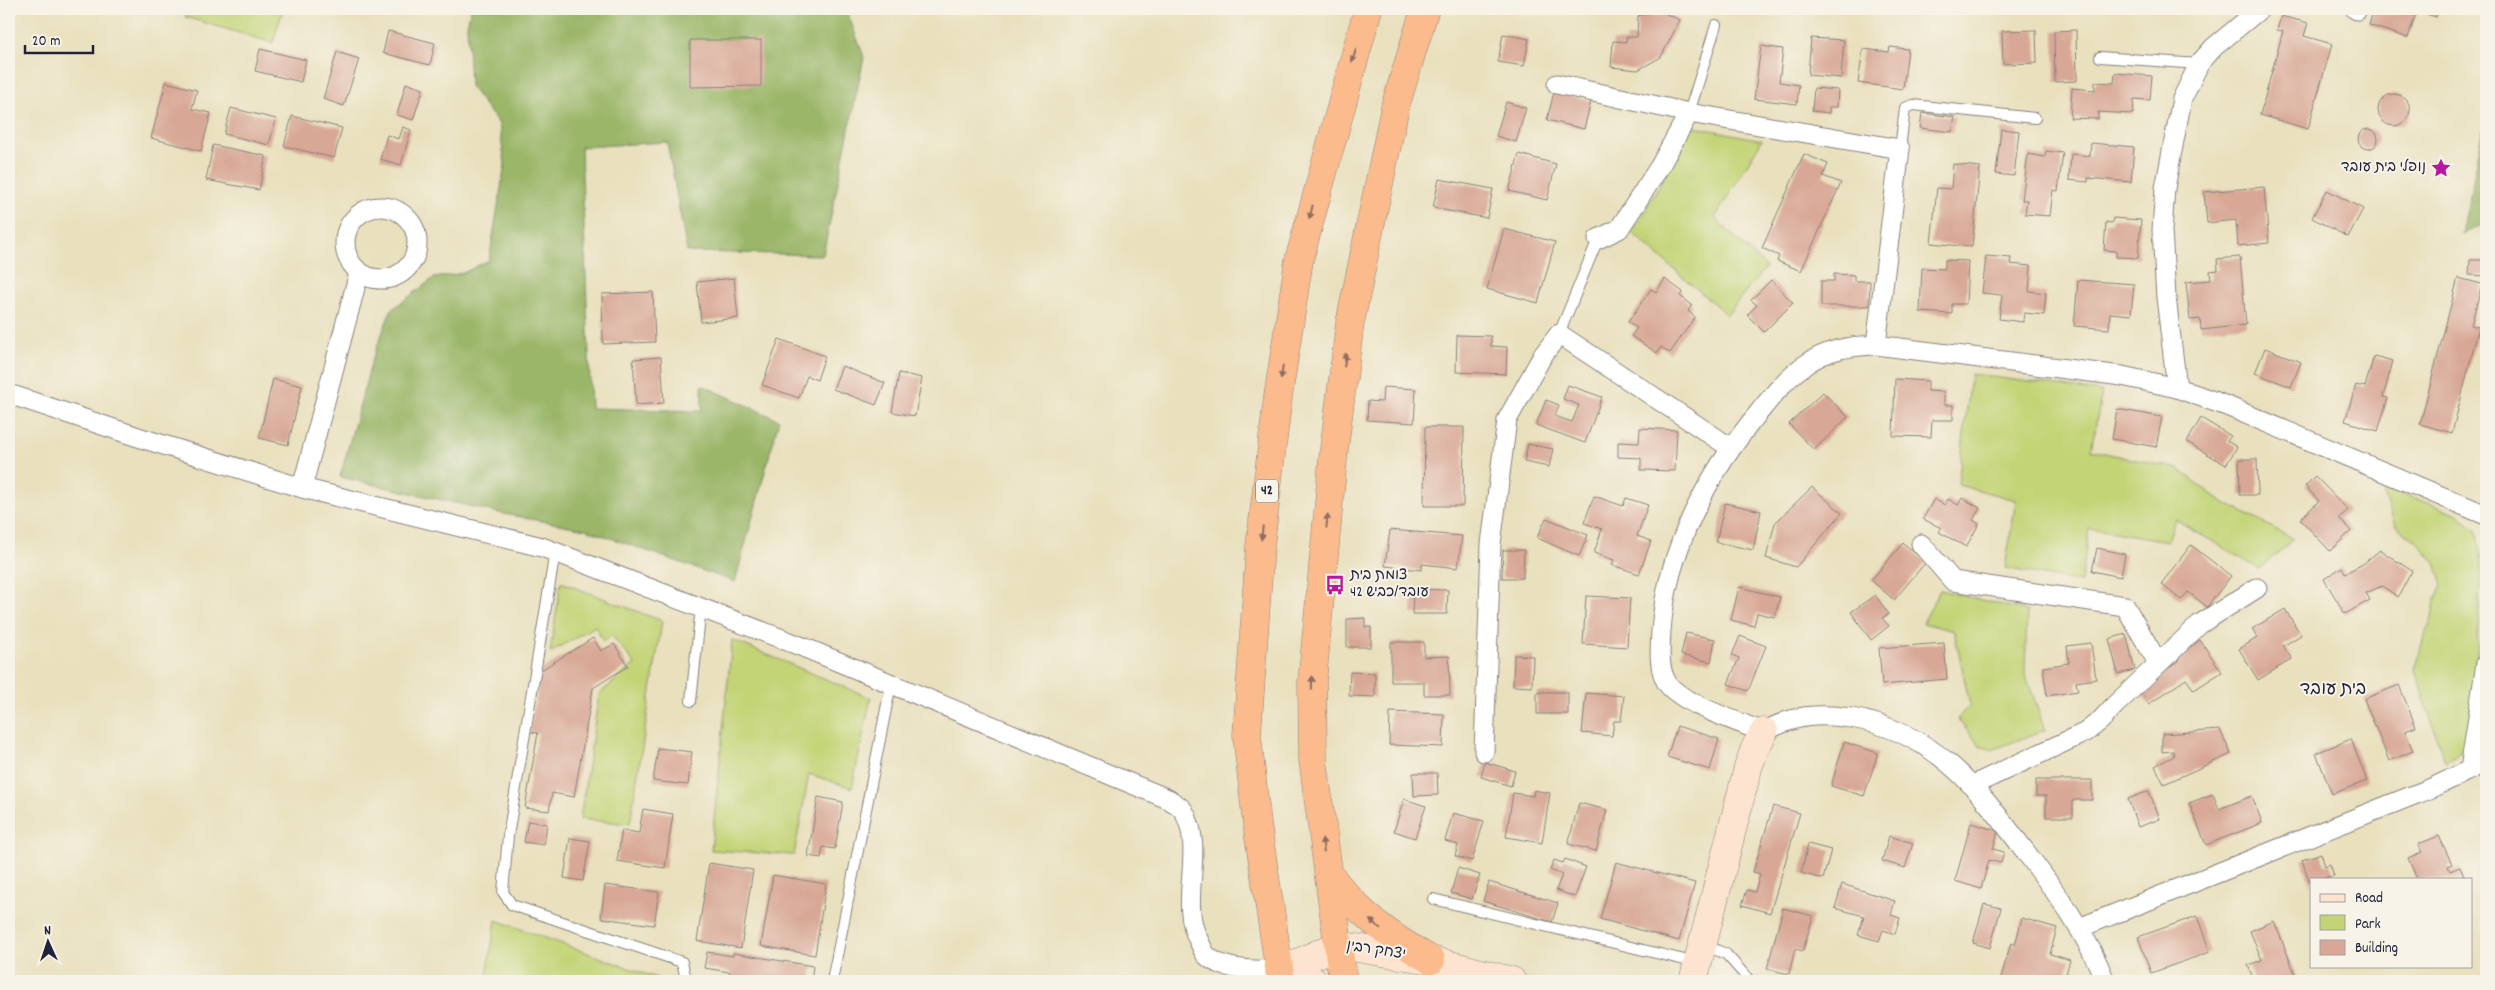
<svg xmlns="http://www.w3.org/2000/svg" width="2495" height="990" font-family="Dekko,'Playpen Sans Hebrew',sans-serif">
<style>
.green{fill:#c3d476;stroke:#727b58}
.forest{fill:#9ab667;stroke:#5e6c51}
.building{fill:#d8a795}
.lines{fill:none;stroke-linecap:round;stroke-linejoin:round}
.lane-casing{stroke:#86817c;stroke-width:12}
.street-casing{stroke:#86817c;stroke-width:21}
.secondary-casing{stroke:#86817c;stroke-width:29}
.highway-casing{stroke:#86817c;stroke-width:29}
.lane{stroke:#fff;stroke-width:10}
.street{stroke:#fff;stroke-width:19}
.secondary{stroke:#fde4d1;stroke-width:28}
.highway{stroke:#fbbb8d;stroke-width:28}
.oneway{fill:#8e6e64}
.labels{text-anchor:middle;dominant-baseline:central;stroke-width:4;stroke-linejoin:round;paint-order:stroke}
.shield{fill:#f7f3e8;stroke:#62616f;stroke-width:1}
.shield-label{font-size:14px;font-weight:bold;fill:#22223b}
.poi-label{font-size:15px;fill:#22223b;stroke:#f7f3e8;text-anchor:end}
.street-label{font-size:15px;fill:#22223b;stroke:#f7f3e8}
.quarter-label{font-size:18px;fill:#22223b;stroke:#f7f3e8}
</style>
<rect width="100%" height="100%" fill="#f7f3e8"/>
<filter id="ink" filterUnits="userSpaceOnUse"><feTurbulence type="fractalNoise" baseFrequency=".02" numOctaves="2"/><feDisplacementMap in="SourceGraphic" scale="10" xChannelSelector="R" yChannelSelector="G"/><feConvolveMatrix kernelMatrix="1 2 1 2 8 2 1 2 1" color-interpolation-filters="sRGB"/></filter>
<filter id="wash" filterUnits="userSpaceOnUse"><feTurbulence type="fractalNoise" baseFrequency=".0096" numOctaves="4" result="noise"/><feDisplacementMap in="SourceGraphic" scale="20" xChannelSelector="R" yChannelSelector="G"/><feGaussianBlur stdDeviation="1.12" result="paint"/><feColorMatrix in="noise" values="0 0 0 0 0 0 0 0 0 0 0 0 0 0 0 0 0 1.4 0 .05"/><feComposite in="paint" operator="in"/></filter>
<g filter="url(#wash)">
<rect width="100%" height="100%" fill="#e9e0bd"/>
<!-- green -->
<path class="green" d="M187,9H283L273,43L185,17Z
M1691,126L1762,140L1715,218L1766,267L1727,315L1631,232L1643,215Z
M1971,374L2102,392L2091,450L2178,469L2223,502L2294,539L2259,569L2175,519L2168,541L2089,528L2081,582L2005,568L2016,500L1958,485Z
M2381,486L2456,513L2476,529L2481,556L2476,680L2467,741L2456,756L2445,762L2414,668L2442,585L2435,563L2418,543L2395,525Z
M561,582L662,621L630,824L580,819L599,694L635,664L612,636L603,641L595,626L550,653Z
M1940,590L2027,611L2025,673L2045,730L1992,750L1980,746L1957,718L1970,705L1954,631L1923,623Z
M732,640L871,698L852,788L809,774L794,855L711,850Z
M496,920L665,981H486Z"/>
<!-- forest -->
<path class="forest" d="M471,9H846L864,57L823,255L687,252L667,142L581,147L591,408L702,411V385L779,420L735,582L585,529L504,514L340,477L372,360L391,310L434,278L463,273L489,260L505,164L499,124L470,86L467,25Z
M2486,117V223L2462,234Z"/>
<g id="blocks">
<!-- building -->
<path class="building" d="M2374,9H2439L2436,17L2417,11L2408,38L2369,25Z
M1651,12L1664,13L1680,20L1661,57L1638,70L1611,67L1613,41L1626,42V37H1637L1638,16Z
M2281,16L2308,23L2304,36L2332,44L2308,129L2260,115L2283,31L2277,30Z
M2036,30L2037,63L2003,64L2002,31Z
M2076,30L2077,81L2055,82L2054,31Z
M388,31L435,43L430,65L383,53Z
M1503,34L1529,39L1524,66L1498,62Z
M1811,38L1844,40L1841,78L1808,75Z
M690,40H761V86L690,87Z
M1761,46L1783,49L1779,82L1799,85L1797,104L1754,99Z
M1890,47L1908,49L1903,89L1858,83L1863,49L1889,52Z
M260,49L306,60L301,82L255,71Z
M337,52L359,59L344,106L323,99Z
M2115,73L2152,76L2150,100L2134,99L2133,114L2098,112V119L2070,118L2072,88L2095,90V82L2114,83Z
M166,82L197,90L192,109L211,113L201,151L151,138Z
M406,83L423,89L413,120L397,115Z
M1814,88L1838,90L1837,107H1829V113L1812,111Z
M1554,92L1591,101L1584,129L1547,120Z
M2378 110a16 16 0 1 1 32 0a16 16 0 1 1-32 0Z
M1506,102L1526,108L1516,142L1496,136Z
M231,108L276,119L269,145L224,134Z
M1922,113L1955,117L1952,132L1920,128Z
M292,116L342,128L334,158L284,146Z
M403,127L411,130L401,165L380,159L387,135L399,139Z
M2001,129L2019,131L2014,176L1996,174Z
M2358 139a10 10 0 1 1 20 0a10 10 0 1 1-20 0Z
M2091,143L2134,147L2131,182L2088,178V182L2069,180L2071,154L2090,156Z
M213,145L266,156L259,190L206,180Z
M2046,151L2063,153L2058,191L2053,190L2050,216L2025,214L2027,200H2022L2028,154L2045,157Z
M1519,154L1556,164L1547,200L1509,191Z
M1804,154L1828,164L1823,176L1841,183L1801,271L1777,261L1779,256L1762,248Z
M1953,164L1980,167L1972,247L1931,243L1937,188L1951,189Z
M1439,179L1493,189L1487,218L1433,208Z
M2264,187L2269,243L2238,246L2236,220L2207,223L2204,192Z
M2327,190L2363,209L2348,237L2312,218Z
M2113,218L2141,220L2138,258L2116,257V251L2104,250L2106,222L2112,223Z
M1504,229L1555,242L1538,303L1487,289Z
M1986,256L2011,258L2010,264L2031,266L2029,291L2046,293L2044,315L2024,313L2023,322L1999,319L2002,295L1982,293Z
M2240,257L2246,325L2201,330L2200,319L2190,320L2186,282L2211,280L2210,271L2218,270L2217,259Z
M1945,260L1968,261L1966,304H1952V314L1920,312L1922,268L1945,269Z
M2470,260H2486V276L2469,275Z
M1834,274L1854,275V281H1870L1869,306H1821V281H1834Z
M734,278L738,318L701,322L697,282Z
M2458,278L2482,284L2471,325L2479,327L2452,433L2420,424Z
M1665,279L1683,292L1680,296L1692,305L1688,311L1695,317L1670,353L1661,347L1657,353L1631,336L1637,328L1628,322L1651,289L1656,292Z
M1771,280L1793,303L1764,332L1747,315L1757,305L1751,300Z
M2078,280L2134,284L2131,315L2110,313L2109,329L2074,326Z
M653,292L655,342L603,344L602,294Z
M1457,335L1491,336V346L1507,347L1506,374L1456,372Z
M779,339L825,356L817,380L807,376L799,398L762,385Z
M2265,348L2301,362L2291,387L2255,373Z
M2374,356L2393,361L2383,397L2388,398L2378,431L2345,421L2356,385L2365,387Z
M661,357L664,403L636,405L633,359Z
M842,366L885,383L876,405L833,389Z
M899,373L922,378L915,416L892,412Z
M273,379L302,386L288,445L259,438Z
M1895,379L1928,381V391L1944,392V405H1953V420H1932L1931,437L1893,436Z
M1568,385L1602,397L1585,443L1536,425L1546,400L1559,405L1555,416L1572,422L1579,405L1563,399Z
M1383,387L1416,389L1414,423L1367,420L1368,401L1382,402Z
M1823,392L1848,417L1814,450L1789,424Z
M2117,409L2162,417L2156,447L2112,439Z
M2201,418L2231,436L2227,441L2237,447L2226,465L2187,442Z
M1425,427H1464L1463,506H1424Z
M1640,428L1677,430L1675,471L1641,470V458L1618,457V442L1639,443Z
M1528,444L1553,449L1549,467L1524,462Z
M2239,459H2257L2258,495H2240Z
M2315,476L2348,510L2339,518L2351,531L2330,551L2300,519L2319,501L2305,486Z
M1812,487L1842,513L1796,567L1766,558L1775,523Z
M1594,496L1623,506L1626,498L1648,505L1637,536L1651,541L1639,574L1612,565L1614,560L1594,553L1602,529L1584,523Z
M1962,498L1980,508L1973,520L1979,524L1966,547L1939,532L1941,528L1923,519L1934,499L1945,505L1948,499L1958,505Z
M1725,503L1761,511L1753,550L1716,542Z
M1546,518L1588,535L1579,556L1537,538Z
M1390,530L1462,536L1458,568L1422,564V570L1385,566Z
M1903,543L1926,562L1894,600L1871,580Z
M2191,545L2231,576L2207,607L2188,592L2181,600L2161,584Z
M2097,548L2125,554L2121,577L2092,571Z
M1503,550H1524L1523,578H1502Z
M2380,550L2412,571L2398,597L2382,586L2366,593L2370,600L2345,614L2324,579L2342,567L2345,573L2363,564Z
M1739,587L1780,597L1775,617L1757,613L1754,626L1731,620Z
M1413,589L1448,590L1447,614H1412Z
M1875,595L1889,614L1882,618L1889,626L1871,640L1851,612Z
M1586,596L1630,598L1627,647L1583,644Z
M2285,609L2301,635L2283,646L2292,659L2258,680L2239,649L2257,638L2252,629Z
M1365,618V627H1371V647H1347V619Z
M1686,633L1715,639L1711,662L1681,655Z
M2126,634L2135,670L2118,674L2109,639Z
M1740,636L1766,646L1748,691L1728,684L1739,658L1732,655Z
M593,638L601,651L614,644L628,666L593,688L574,797L552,793L549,811L525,808L538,733L530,732L541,670Z
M2200,640L2222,672L2194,690L2186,679L2149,704L2138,689L2179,661L2177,656Z
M1391,642H1424V657L1449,656L1450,695H1424V682H1391Z
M1944,643L1947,679L1882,685L1879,648Z
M2091,643L2096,679L2076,682L2078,691L2047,696L2043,667L2069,663L2067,646Z
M1514,655L1533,656L1532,687L1513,686Z
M1350,672L1375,673V697L1349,696Z
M2399,685L2416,727L2405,731L2413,751L2389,761L2364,699Z
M1537,692H1568V714H1537Z
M1586,693L1624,696L1621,721H1614L1612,736L1582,733Z
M1390,712L1444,714L1443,747L1389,745Z
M1677,726L1719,739L1710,770L1667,757Z
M2220,730L2231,754L2164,784L2155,766L2174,756L2173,751L2162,752V734Z
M2351,739L2367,781L2332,794L2316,753Z
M1844,742L1878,753L1864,796L1831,786Z
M658,748L692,752L688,785L653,781Z
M1485,762L1515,771L1511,786L1481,777Z
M1413,773H1437L1438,795L1414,796Z
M2036,780H2092V800H2073V817H2046V796H2036Z
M1534,790L1550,793L1542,843L1506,837L1513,793L1533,796Z
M2149,791L2160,819L2138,827L2128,799Z
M2213,794L2219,809L2252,796L2262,823L2206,845L2189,803Z
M818,797L843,802L835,849L823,847L821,858L808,856Z
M1404,799L1426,806L1415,838L1394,831Z
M1579,803L1607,810L1596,851L1568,844Z
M1773,806L1800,813L1770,913L1742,905L1747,890L1755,892L1760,874L1753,872Z
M643,809L673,814L665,868L617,861L622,830L639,833Z
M1453,813L1484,821L1472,861L1455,856L1458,845L1445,841Z
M528,821L547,824L544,845L524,842Z
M1971,823L1998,831L1993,849L2004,852L2001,863L1989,860L1981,889L1955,881Z
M1889,836L1913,843L1905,868L1882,861Z
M2439,836L2452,864L2448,866L2450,871L2460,867L2465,879H2417L2408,858L2422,852L2418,844Z
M570,838L590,841L583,881L564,878Z
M1808,844L1831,850L1823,879L1801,873Z
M2321,853L2325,866L2330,864L2334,876L2311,879V886L2302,860Z
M1565,859L1586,867L1575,897L1556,890L1562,875L1550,870L1554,860L1563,863Z
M1616,862L1695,883L1679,941L1600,919Z
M709,863L753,870L741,948L697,941Z
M1458,868L1480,875L1472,899L1451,893Z
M773,875L826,884L815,955L761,946Z
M1489,882L1558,903L1552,922L1483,901Z
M1842,884L1895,901L1891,915L1900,918L1895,934L1883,930L1879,941L1858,935L1864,916L1835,908Z
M605,885L659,892L654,925L601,918Z
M1984,904L2001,908L1990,948L1973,943Z
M1783,908L1813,916L1803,951L1795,949L1789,974L1767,969Z
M2197,916L2210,952L2151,973L2138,937Z
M2022,918L2057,928L2050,954L2070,960L2064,981H2000L2011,943L2015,945Z
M2274,921L2298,981H2254L2248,965L2262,960L2250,931Z
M707,952L733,956V953L813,966L811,981L730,979V972L704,968Z"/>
</g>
</g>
<g filter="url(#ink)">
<use href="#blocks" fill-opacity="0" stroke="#86817c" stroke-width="1"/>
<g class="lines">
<defs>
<path id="lane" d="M2100,57L2199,64
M1689,113L1716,25
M1900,149L1905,108L1913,105L2035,118
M1559,334L1598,239
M555,552L508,836L503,892L512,905L682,962L685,975L690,981
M691,701L701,607
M1433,899L1697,963
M1704,945L1726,954L1750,981
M832,981L891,684"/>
<path id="street" d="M2355,9L2357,10
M1557,84L1689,113L1900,149L1876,345
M345 243a36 36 0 1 1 72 0a36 36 0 1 1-72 0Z
M1598,239L1619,229L1660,166L1689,113
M2177,388L2166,297L2162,230L2165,188L2182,99L2199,64L2214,47L2260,9
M9,394L141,438L302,488L542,547L803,647L1168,799C1173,802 1180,806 1183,810C1207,850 1177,901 1199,941C1201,945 1203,951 1206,955C1223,972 1257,970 1279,971
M302,488L359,273
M1921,544L1953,581L2125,606L2158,663
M1484,752L1491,544L1507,420L1543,355L1559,334L1731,448
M2470,770L2486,663
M1973,785L2086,732L2101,720L2114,706L2200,624L2257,588
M2079,928L2434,787L2486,762
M2105,981C2087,934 2058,895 2028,855C1979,790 1937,732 1851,718C1818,713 1793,715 1764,732C1741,723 1680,703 1667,683C1658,668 1660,648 1661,631C1667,549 1708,473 1760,411C1773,395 1787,377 1805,365C1827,349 1850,346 1876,345L2122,376L2177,388L2227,406L2486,515"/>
<path id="secondary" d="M1279,971L1338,945L1431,960L1512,981
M1279,971L1313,981
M1693,981L1748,768L1755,748L1764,732"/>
<path id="highway" d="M1328,873C1359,914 1387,935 1431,960
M1281,981L1257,824L1247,735L1260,546L1278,397L1299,260L1368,9
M1343,981L1313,760L1312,683L1334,449L1350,323L1395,107L1425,9"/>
</defs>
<!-- lane casing -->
<use href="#lane" class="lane-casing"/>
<!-- street casing -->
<use href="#street" class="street-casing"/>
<!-- secondary casing -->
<use href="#secondary" class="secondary-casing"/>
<!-- highway casing -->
<use href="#highway" class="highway-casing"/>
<!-- lane -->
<use href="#lane" class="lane"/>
<!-- street -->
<use href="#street" class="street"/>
<!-- secondary -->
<use href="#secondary" class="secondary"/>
<!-- highway -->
<use href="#highway" class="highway"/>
</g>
<!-- one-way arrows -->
<defs><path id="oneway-solid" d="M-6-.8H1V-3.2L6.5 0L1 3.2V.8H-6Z" transform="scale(1.25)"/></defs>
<g class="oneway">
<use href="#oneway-solid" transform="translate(1354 56) rotate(106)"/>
<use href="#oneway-solid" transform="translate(1311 212) rotate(104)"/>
<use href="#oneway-solid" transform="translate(1345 360) rotate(-83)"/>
<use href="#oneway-solid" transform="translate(1282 372) rotate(98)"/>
<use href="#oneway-solid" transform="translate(1327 521) rotate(-85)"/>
<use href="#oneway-solid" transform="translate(1262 533) rotate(97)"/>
<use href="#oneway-solid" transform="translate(1312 683) rotate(-88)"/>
<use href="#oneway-solid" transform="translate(1323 845) rotate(-97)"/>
<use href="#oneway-solid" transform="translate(1375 924) rotate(-141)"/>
</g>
</g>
<!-- icons -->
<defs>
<symbol id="sight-bare" viewBox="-9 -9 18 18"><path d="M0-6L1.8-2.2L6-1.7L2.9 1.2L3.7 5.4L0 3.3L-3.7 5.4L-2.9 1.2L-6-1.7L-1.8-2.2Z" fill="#b5179e" stroke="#f7f3e8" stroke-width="2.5" paint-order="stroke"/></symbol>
<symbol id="bus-bare" viewBox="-9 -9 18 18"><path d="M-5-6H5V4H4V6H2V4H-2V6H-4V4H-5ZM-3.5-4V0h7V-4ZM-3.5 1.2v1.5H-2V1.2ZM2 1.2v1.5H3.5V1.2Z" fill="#b5179e" stroke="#f7f3e8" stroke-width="2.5" paint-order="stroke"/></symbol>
</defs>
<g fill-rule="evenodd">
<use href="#sight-bare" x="2427" y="154" width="28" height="28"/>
<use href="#bus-bare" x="1321" y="571" width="28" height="28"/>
</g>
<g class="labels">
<!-- shield labels -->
<rect class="shield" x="1256" y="479.5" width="22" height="23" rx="4"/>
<g class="shield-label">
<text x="1267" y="491">42</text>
</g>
<!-- poi labels -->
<g class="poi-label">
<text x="2426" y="168">נופלי בית עובד</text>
<text x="1350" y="576" text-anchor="start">צומת בית<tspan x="1350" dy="17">עובד/כביש 42</tspan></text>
</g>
<!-- street labels -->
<g class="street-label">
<text transform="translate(1376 951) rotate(9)">יצחק רבין</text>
</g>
<!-- quarter labels -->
<g class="quarter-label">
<text x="2333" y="690">בית עובד</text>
</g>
</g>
<!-- margin -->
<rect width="2495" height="990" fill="none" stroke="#f7f3e8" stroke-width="30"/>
<!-- legend -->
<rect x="2310" y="878" width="162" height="90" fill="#f7f3e8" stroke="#a29fa3"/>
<rect x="2320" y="894" width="25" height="8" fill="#fde4d1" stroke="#a29fa3"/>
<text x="2355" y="902" font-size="15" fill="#22223b">Road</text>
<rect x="2320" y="915" width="25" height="15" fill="#c3d476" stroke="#a29fa3"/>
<text x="2355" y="928" font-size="15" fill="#22223b">Park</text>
<rect x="2320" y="940" width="25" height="15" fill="#d8a795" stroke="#a29fa3"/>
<text x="2355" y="952" font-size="15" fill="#22223b">Building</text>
<!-- north arrow -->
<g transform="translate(48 942) rotate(357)" stroke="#f7f3e8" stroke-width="4" paint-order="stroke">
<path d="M0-4L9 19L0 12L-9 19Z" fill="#22223b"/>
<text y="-8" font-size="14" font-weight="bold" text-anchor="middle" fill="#22223b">N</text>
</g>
<!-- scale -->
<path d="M25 45v8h68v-8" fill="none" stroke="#22223b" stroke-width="2.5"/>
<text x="32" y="45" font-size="15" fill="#22223b" stroke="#f7f3e8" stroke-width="4" paint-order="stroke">20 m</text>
</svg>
